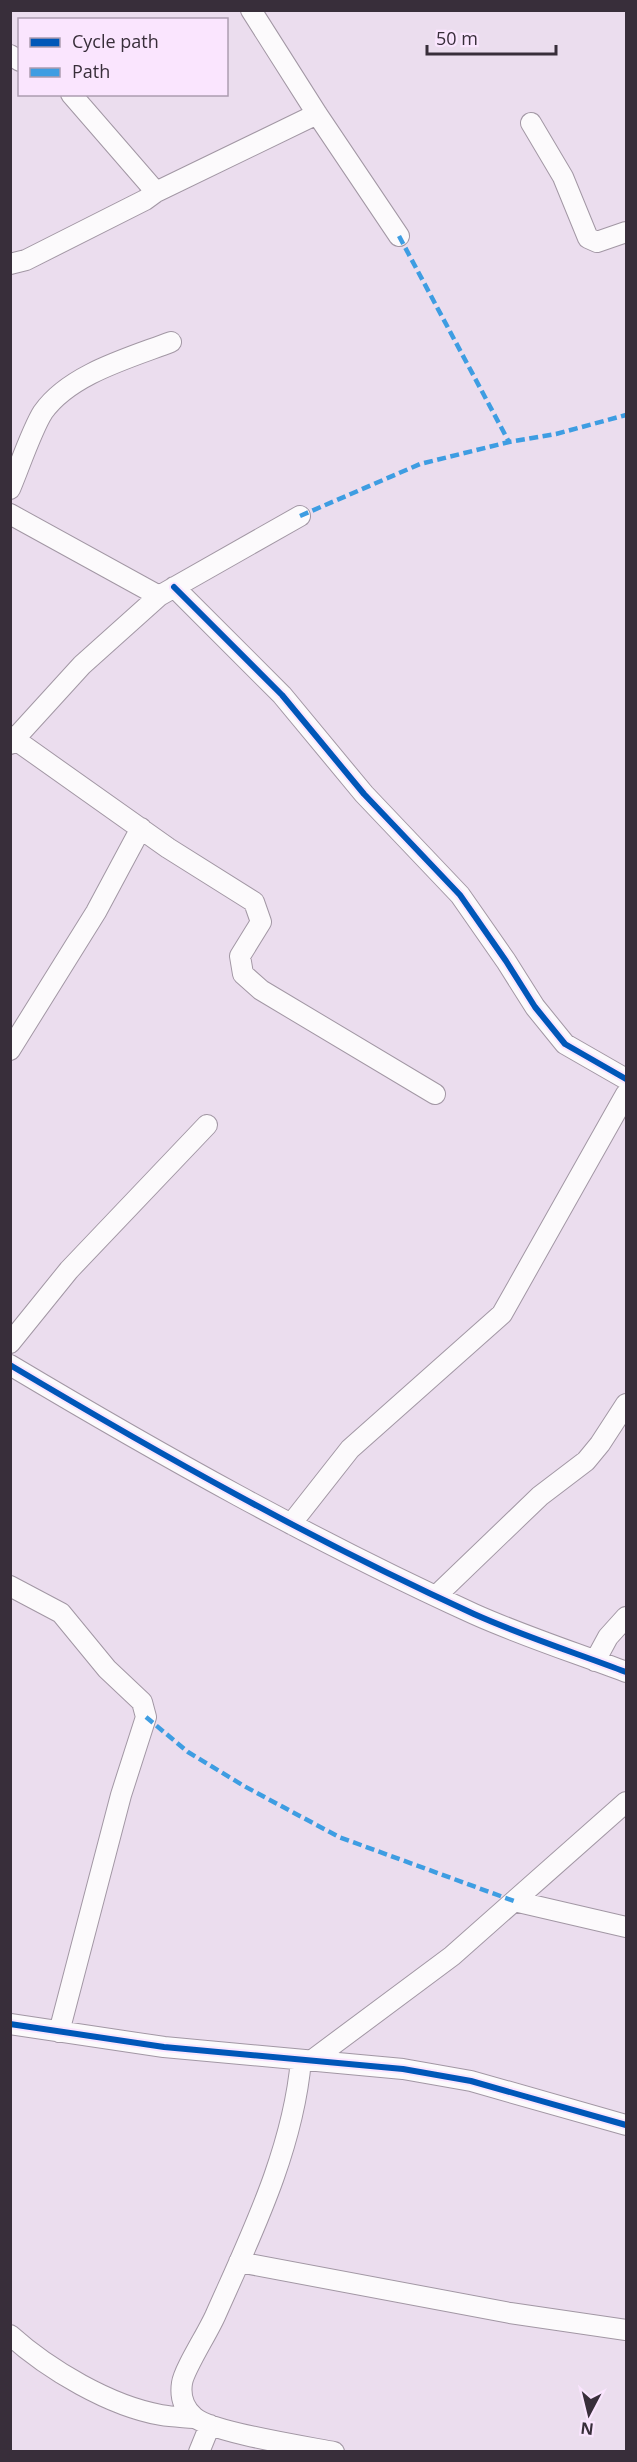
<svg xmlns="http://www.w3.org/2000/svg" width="637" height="2462" font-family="'Open Sans',sans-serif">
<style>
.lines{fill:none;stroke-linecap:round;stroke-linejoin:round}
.minor-casing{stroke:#a297a4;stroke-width:22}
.minor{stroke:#fcfafc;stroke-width:20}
.quiet{stroke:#3e9de2;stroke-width:4.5;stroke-dasharray:9 4.5;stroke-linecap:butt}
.cycleway-casing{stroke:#fae5fe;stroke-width:10}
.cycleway{stroke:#0057b8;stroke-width:6}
</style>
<rect width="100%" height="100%" fill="#ebddee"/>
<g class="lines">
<defs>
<path id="minor" d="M251,10L317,114L399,236
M10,55L20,61
M531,123L563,177L588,238L597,242L626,232
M156,192L317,114
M10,264L26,260L145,200L156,192L71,94
M10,489C19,468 32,429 43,412C70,374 129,358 171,342
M10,514L159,596
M174,587L282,695L364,794L460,895L506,961L535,1007L565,1044L626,1079
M10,736L168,848L254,902L261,922L240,956L243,974L261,990L435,1094
M10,744L82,665L159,596L300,516
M10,1050L96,912L141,828
M10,1343L69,1270L207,1125
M10,1365C161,1455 314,1541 474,1614C523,1636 576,1653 626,1672
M291,1524L350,1449L502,1314L626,1094
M10,1586L61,1613L107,1669L142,1702L146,1717L121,1795L59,2032
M436,1596L540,1496L586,1461L600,1444L626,1404
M595,1661L608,1637L626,1617
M514,1901L626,1927
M10,2024L164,2047L403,2069L471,2081L626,2125
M301,2060C293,2150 252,2233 216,2314C209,2331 184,2369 182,2383C180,2396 183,2407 193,2416C208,2432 308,2447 334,2452
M311,2061L452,1956L626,1802
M239,2262L510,2313L626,2330
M10,2335C49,2370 110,2406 161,2415C172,2417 183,2417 194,2418
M199,2452L210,2425"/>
</defs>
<!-- minor casing -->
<use href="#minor" class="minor-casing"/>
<!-- minor -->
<use href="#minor" class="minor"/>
<!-- quiet -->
<path class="quiet" d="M399,236L509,442
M300,516L420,464L509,442L556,434L626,415
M146,1717L188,1752L244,1786L339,1837L514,1901"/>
<defs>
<path id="cycleway" d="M174,587L282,695L364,794L460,895L506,961L535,1007L565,1044L626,1079
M10,1365C161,1455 314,1541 474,1614C523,1636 576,1653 626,1672
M10,2024L164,2047L403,2069L471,2081L626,2125"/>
</defs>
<!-- cycleway casing -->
<use href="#cycleway" class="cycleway-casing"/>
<!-- cycleway -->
<use href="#cycleway" class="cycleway"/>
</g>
<!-- border -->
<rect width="637" height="2462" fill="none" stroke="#382e3a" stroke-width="24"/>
<!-- legend -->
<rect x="18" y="18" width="210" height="78" fill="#fae5fe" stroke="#ac9cb0" stroke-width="1.5"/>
<rect x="30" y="38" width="30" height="9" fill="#0057b8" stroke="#ac9cb0" stroke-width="1.5"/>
<text x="72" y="48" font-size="18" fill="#382e3a">Cycle path</text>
<rect x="30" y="68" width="30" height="9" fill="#3e9de2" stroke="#ac9cb0" stroke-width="1.5"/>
<text x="72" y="78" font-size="18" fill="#382e3a">Path</text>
<!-- north arrow -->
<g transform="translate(589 2414) rotate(187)" stroke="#fae5fe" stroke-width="4.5" paint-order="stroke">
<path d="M0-4.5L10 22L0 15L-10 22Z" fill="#382e3a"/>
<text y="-9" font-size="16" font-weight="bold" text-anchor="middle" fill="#382e3a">N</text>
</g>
<!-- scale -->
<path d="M427 45v9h129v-9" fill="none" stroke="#382e3a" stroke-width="3"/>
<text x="436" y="45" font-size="18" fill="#382e3a" stroke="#fae5fe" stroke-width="4.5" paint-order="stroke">50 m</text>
</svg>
